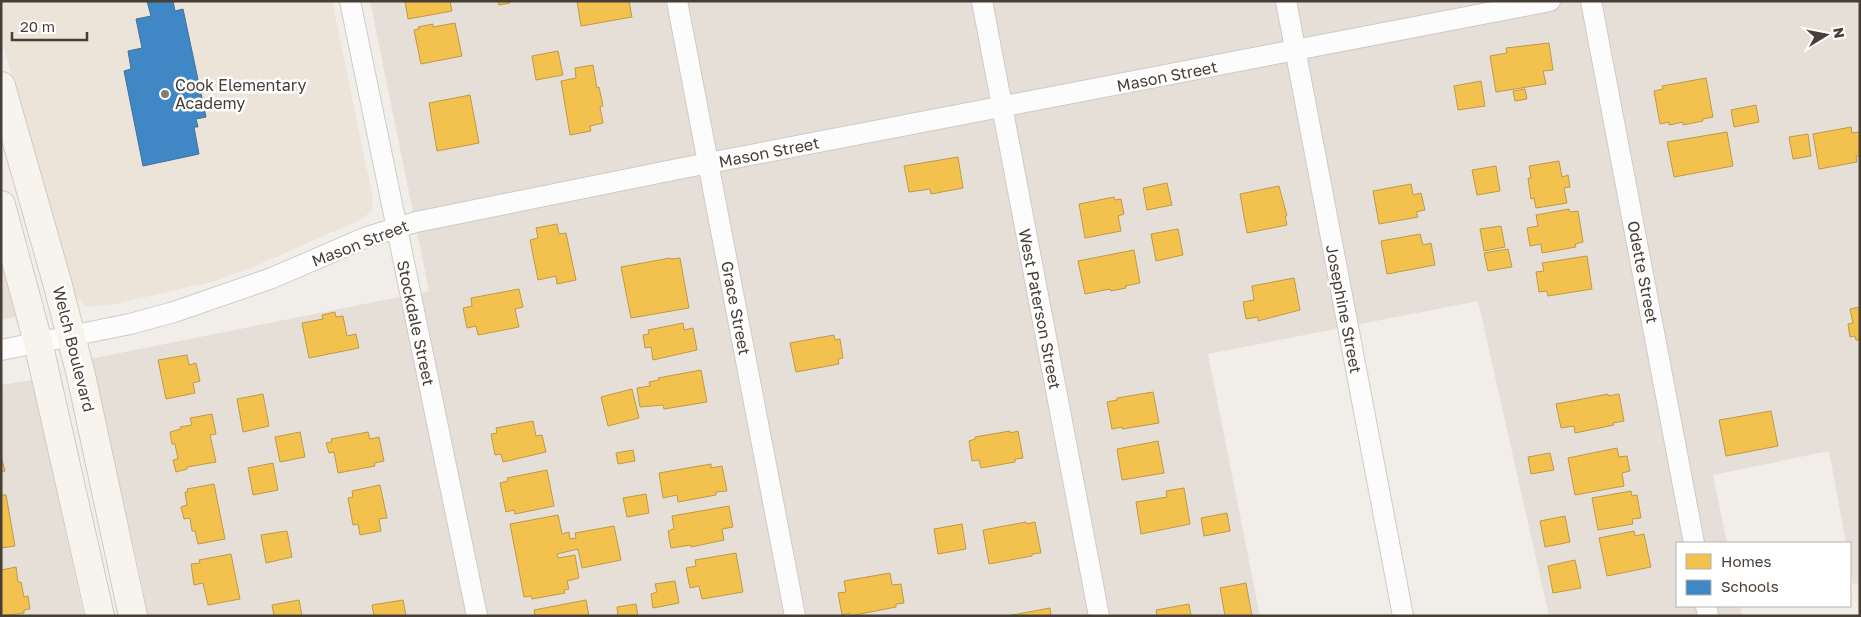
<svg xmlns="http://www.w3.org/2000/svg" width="1861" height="617" font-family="'Golos Text',sans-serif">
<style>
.residential{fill:#e5dfd7}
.commercial{fill:#f4e7dc}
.education{fill:#ece4d9}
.homes{fill:#f2c14e;stroke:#bf9a47}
.schools{fill:#3f88c5;stroke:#41729a}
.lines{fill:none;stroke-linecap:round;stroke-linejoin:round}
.minor-casing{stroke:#cfcbc7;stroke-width:22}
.secondary-casing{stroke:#d0cac1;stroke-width:30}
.minor{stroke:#fdfcfc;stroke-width:20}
.secondary{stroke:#f7f4ee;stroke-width:28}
.poi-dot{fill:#827c75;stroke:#fff;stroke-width:2}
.labels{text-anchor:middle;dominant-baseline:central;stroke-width:5;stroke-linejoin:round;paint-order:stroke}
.street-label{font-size:16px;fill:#473e36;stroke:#fff}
.poi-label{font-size:16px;fill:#473e36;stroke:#fff;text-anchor:start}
</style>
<rect width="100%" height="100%" fill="#f1eeea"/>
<!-- residential -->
<path class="residential" d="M370,1H1860V583L1853,584L1850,566V543H1846L1829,451L1713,475L1727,543H1677V606H1740L1742,616H1549L1478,301L1208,354L1260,616H148L140,574L90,359L429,291Z
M1,262L16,317L1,320Z
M32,380L84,616H1V385Z"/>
<!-- commercial -->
<path class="commercial" d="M1860,583V616H1859L1853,584Z"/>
<!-- education -->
<path class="education" d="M1,1H332L373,198L372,211L360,220L251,268L216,281L115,304L93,307L84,305L77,298L72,286L1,38Z"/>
<!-- homes -->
<path class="homes" d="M405,1H450L452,11L408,19Z
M498,1H510V3L499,5Z
M577,1H629L632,17L581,26Z
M455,23L462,56L421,64L414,30L419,29L418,27L433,24V27Z
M1549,43L1553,70L1543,71L1546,84L1496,92L1490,56L1507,53L1506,48Z
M558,51L563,75L536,80L532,56Z
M593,65L597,88L599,87L603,106L600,107L603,123L590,126L591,131L570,135L561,81L576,78L575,68Z
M1706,78L1713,117L1702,119L1703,121L1683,125V122L1669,125V122L1660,124L1654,91L1663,89L1662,86Z
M1481,81L1485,106L1458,110L1454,86Z
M1525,89L1527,99L1515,101L1513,91Z
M470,95L479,143L437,151L429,103Z
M1756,105L1759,122L1734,127L1731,110Z
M1851,127L1852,133L1860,132V156H1856L1857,162L1819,169L1813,134Z
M1727,132L1733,166L1674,177L1667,142Z
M1808,134L1811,156L1793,159L1789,137Z
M958,157L963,188L931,194L930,189L909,192L904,166Z
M1559,161L1562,177L1568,175L1570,187L1564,188L1567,203L1536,208L1534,198L1531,199L1528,178H1531L1529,166Z
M1496,166L1500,191L1477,195L1472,170Z
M1167,183L1172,205L1147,210L1143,188Z
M1411,184L1413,195L1421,193L1425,210L1416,212L1418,217L1379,224L1373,191Z
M1279,186L1287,216H1285L1287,225L1247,233L1240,194Z
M1114,197L1115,200L1121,199L1124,214L1118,216L1121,231L1085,238L1079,204Z
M1569,209L1570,212L1578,211L1583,242L1575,244L1576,247L1542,253L1541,244L1530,246L1527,228L1538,226L1536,215Z
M557,224L559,234L566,233L576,280L557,284L556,276L538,280L530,240L538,238L536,228Z
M1501,226L1505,247L1484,251L1480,229Z
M1178,229L1183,255L1156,261L1151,234Z
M1420,234L1423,245L1431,243L1435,265L1387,274L1381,241Z
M1508,249L1512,267L1488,271L1484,253Z
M1134,250L1140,283L1125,286L1126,288L1111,291L1110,289L1085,294L1078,261Z
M1587,256L1592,289L1548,296L1547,291L1539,292L1536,272L1544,271L1542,263Z
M670,258L671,259L680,258L689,308L631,318L621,267Z
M1294,278L1300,310L1258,321V317L1246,319L1243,302L1254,300L1252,286Z
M519,289L523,307L515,309L519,327L478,335L476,326L467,328L463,308L472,306L471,298Z
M1860,307V340H1856L1855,336L1850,337L1848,324L1853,323L1850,309Z
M335,312L336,317L343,316L347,336L356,334L359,348L309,358L302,323L323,319L322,315Z
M683,323L684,330L693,328L697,350L653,360L651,347L645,348L643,335L649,334L648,330Z
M834,335L835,340L840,339L843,358L838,359L839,364L796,372L790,343Z
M187,355L189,365L196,363L200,381L193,383L195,393L166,399L158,360Z
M701,370L707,402L664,409L663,405L640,407L637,388L650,386L649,382L659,380L658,378Z
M632,389L639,418L608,426L601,397Z
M1153,392L1159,423L1122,429V427L1112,429L1107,402L1117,400V398Z
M263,394L269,426L243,432L237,399Z
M1608,394V396L1619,394L1624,421L1613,423L1614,425L1575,433L1574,426L1561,428L1556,404Z
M1771,411L1778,446L1726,456L1719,420Z
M212,414L216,434L210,435L216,462L187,467V469L176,472L173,460L178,459L175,444H172L170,432L181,429L180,427L192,425L190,418Z
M533,421L536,436L542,435L546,452L503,462L501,454L495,455L491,434L497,433L496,428Z
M1010,431V433L1018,431L1023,458L1015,459V462L981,468L979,460L972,461L969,441L975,439V437Z
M300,432L305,457L280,462L275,437Z
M368,432L370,439L379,437L384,461L374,463L375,466L338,473L334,452L329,453L326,443L332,442L331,439Z
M1158,441L1164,473L1122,480L1117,449Z
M1617,448L1619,457L1627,456L1630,471L1622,473L1624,486L1575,495L1568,458Z
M633,450L635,461L618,464L616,453Z
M1550,453L1554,470L1531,474L1528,457Z
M1,456L5,471L1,472Z
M273,463L278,490L253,495L248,468Z
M711,464V468L722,466L727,491L716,492V495L678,502L677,495L663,498L659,473Z
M547,470L554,506L515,514L514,510L506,512L500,483L508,481L507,478Z
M214,484L225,539L198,544L195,531H192L190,518L184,519L181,507L187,505L185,492H188L187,489Z
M380,485L387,518L379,519L381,531L360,535L358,524L353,525L348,498L353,497L352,491Z
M1184,488L1190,524L1141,534L1136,502L1167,497L1166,491Z
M1631,491L1632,496L1637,495L1641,518L1632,519L1633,524L1598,530L1592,498Z
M646,494L649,513L627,517L623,498Z
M1,495H6L15,546L1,548Z
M729,506L733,527L722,529L724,540L691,547V545L671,548L668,531L674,529L672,516Z
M1227,513L1230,531L1204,536L1201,518Z
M558,515L562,534L569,532L570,539L576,538L575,533L614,526L621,560L582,568L578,549L557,554L558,558L575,555L579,578L567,581L569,589L564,590L565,593L532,599L531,596L524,597L510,524Z
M1565,516L1570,542L1545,547L1540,521Z
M1026,522L1027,524L1035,522L1041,553L1032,554V556L989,564L983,530Z
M962,524L966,549L938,554L934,529Z
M287,531L292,557L266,563L261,535Z
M1634,531L1635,536L1644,534L1651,567L1607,576L1599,538Z
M736,553L743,592L702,599L699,586L690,588L686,568L696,566L695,560Z
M231,554L240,599L208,605L203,583L194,585L191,564L200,563L199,560Z
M1575,560L1581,588L1553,593L1548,566Z
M16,567L18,582H21L24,597L28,596L30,609L24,610V613L1,616V570Z
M890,573L892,585L901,584L904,603L896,604V607L850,616V613L842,615L838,593L846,592L844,581Z
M675,581L679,603L653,608L651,594L657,592L655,584Z
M1246,583L1252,616H1225L1220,588Z
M299,600L302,616H274L272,605Z
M403,600L406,616H374L372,605Z
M586,600L589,616H532L535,615L534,610Z
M636,604L638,616H618L617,607Z
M1189,604L1191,616H1157L1156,610Z
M1050,608L1051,616H1007Z"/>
<!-- schools -->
<path class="schools" d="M147,1H173L175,11L183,9L206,117L196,119L198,127H194L199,154L143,166L124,71L131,69L128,51L142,48L136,19L151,16Z"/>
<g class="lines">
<defs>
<path id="minor" d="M350,1L477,616
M677,1L795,616
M982,1L1099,616
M1286,1L1403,616
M1591,1L1694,543
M1,350L130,324L174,312L272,278L367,237L416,222L683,168L1550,1
M1706,606L1708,616"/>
<path id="secondary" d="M1,86L57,282L81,375L133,616
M1,205L38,342L100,616"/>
</defs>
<!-- minor casing -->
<use href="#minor" class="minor-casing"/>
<!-- secondary casing -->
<use href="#secondary" class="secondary-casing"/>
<!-- minor -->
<use href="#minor" class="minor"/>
<!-- secondary -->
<use href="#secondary" class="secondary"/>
</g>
<!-- markers -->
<circle class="poi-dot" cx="165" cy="94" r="5"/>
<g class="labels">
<!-- street labels -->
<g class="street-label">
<text transform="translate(1167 76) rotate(-11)">Mason Street</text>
<text transform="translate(769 152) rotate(-11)">Mason Street</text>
<text transform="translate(360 243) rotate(-21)">Mason Street</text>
<text transform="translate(1643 272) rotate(79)">Odette Street</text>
<text transform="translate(736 308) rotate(79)">Grace Street</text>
<text transform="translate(1040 309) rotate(79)">West Paterson Street</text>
<text transform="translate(1344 309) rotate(79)">Josephine Street</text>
<text transform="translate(416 323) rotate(78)">Stockdale Street</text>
<text transform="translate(74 349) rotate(76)">Welch Boulevard</text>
</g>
<!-- poi labels -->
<g class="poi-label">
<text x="175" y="85">Cook Elementary<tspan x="175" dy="18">Academy</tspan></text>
</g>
</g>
<!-- border -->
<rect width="1861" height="617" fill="none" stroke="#473e36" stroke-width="5"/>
<!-- legend -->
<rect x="1676" y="542" width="175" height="65" fill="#ffffff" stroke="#b5b2af"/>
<rect x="1686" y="554" width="25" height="15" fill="#f2c14e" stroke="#b5b2af"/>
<text x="1721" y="567" font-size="15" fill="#473e36">Homes</text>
<rect x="1686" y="580" width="25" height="15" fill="#3f88c5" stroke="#b5b2af"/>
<text x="1721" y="592" font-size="15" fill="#473e36">Schools</text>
<!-- north arrow -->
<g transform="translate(1826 35) rotate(80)" stroke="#ffffff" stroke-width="4" paint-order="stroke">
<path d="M0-4L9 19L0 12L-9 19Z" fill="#473e36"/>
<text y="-8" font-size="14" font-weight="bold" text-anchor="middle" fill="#473e36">N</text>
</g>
<!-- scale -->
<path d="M12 32v8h75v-8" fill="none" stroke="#473e36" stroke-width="2.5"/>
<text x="20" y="32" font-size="15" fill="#473e36" stroke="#ffffff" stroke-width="4" paint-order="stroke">20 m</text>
</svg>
